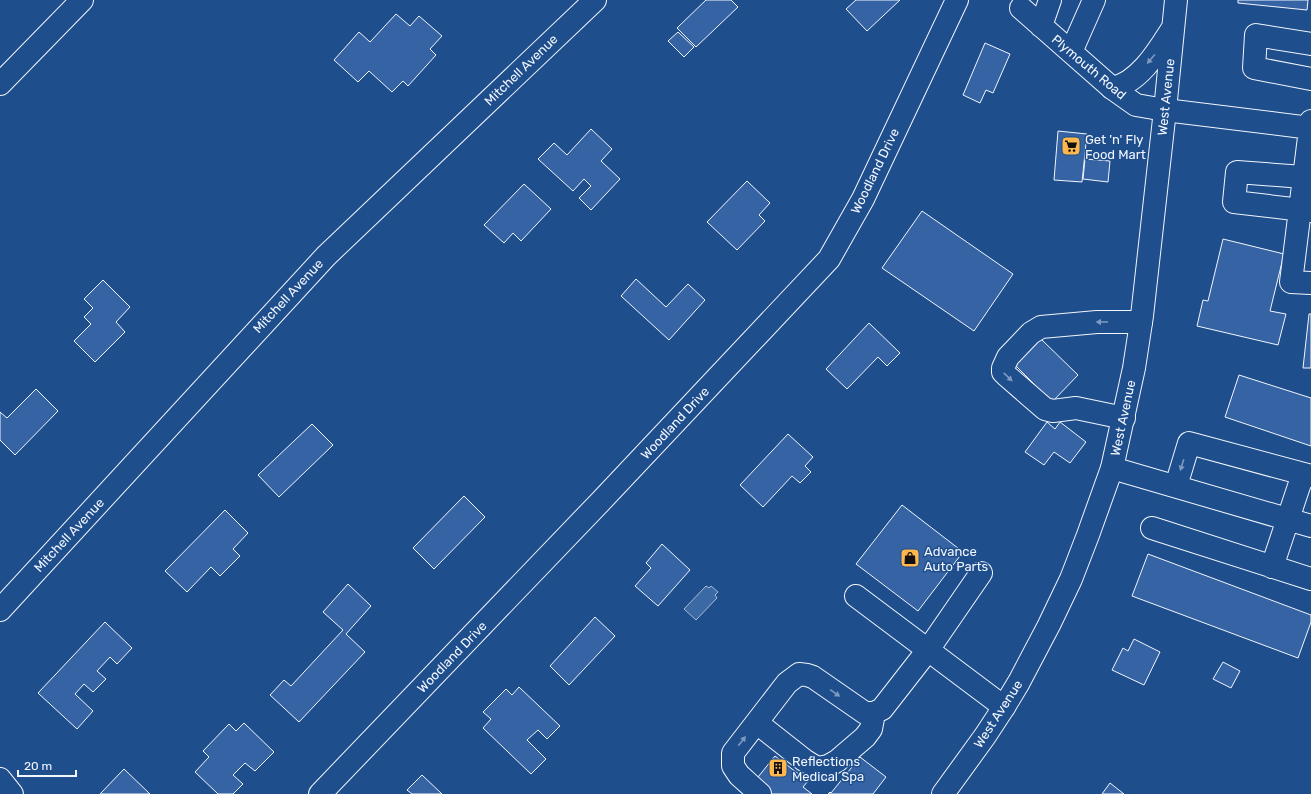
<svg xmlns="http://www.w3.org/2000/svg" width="1311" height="794" font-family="Rubik,sans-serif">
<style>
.water{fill:#3b69a3;stroke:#a8bbd7}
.building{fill:#3563a3;stroke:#f2f6ff}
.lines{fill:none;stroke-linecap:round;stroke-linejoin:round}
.minor-casing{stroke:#f2f6ff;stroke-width:24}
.major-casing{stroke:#f2f6ff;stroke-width:24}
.minor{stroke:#1f4e8c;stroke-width:22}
.major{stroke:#1f4e8c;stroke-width:22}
.oneway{fill:#7e9ac0}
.labels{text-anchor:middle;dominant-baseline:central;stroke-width:3;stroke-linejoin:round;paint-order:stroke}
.street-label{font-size:13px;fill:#f2f6ff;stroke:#1f4e8c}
.poi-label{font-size:13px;fill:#f2f6ff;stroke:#1f4e8c;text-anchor:start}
</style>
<rect width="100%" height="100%" fill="#1f4e8c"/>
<!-- water -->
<path class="water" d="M706,586L709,588L711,586L718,592L715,595L717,598L696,620L684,609Z"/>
<!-- building -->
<path class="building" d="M706,0H731L738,7L696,47L677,28Z
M856,0H900L867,31L846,9Z
M1238,0H1308L1307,10L1238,3Z
M396,14L410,26L419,16L442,36L430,49L436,55L408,86L403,81L392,92L369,71L358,82L334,60L359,32L370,42Z
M678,32L694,47L684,57L668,41Z
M985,43L1010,54L993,93L986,90L980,103L963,95Z
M591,129L612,149L601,161L620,179L591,210L579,198L591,186L584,179L573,191L538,159L554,143L567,155Z
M1058,131L1087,134L1082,182L1054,180Z
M1085,159L1110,161L1108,182L1083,179Z
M747,181L770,203L759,215L765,221L737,250L707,222Z
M524,184L551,209L521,241L513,233L504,243L484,225Z
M922,211L1013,274L974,331L882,268Z
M1223,239L1284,254L1270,311L1286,314L1278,345L1197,326L1203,300L1208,301Z
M636,279L666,307L688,284L705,300L669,340L621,296Z
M103,280L130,307L116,322L125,332L95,362L74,341L91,324L84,317L93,308L84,299Z
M1309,314H1311V368H1303Z
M869,323L900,353L887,366L878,357L847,389L826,369Z
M1041,339L1078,375L1052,402L1015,365Z
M1239,375L1311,398V446L1225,417Z
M36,389L58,411L15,455L0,440V412L7,418Z
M1047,422L1055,429L1060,422L1086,442L1070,463L1054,452L1044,465L1025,452Z
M312,424L333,445L279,497L258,475Z
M788,434L813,457L805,466L811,472L800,483L792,476L763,507L740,485Z
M464,496L485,517L434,569L413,548Z
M902,505L963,552L918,611L856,564Z
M225,510L248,533L233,549L240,556L220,576L211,567L187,592L165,571Z
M662,544L690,570L658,606L635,586L651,568L646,563Z
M1148,554L1311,615V622L1298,658L1132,596Z
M348,584L371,606L346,634L365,652L299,722L270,695L284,680L291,686L343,630L323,612Z
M595,617L615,636L569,685L550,666Z
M105,622L132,648L117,664L110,657L97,671L106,679L93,692L84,684L75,694L93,711L77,729L38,693Z
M1134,639L1160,652L1144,685L1112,670L1123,648L1128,651Z
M1223,662L1240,671L1231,688L1213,679Z
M519,687L560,726L547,739L538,730L527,740L546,759L531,774L483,728L491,719L483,712L506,689L512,695Z
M244,723L274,752L255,771L245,763L233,775L243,784L233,794H218L195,772L209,757L203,751L229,724L236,731Z
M775,756L808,781L803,787L812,794H770L754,782Z
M860,757L886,777L873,794H828L830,792L831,793Z
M124,769L150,794H100Z
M422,775L442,794H412L407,790Z
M1110,783L1124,794H1102Z"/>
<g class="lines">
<defs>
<path id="minor" d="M1021,8L1112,88L1136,105L1165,110L1311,128
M1041,26L1050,0
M1311,44L1256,35L1254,68L1311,79
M1071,52L1094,0
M0,84L82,0
M1311,121L1291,282L1311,283
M1303,177L1237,172L1234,202L1311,211
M1124,418L1076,408L1053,411L1045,409L1007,376L1003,372V368L1008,357L1031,333L1041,327L1097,322H1141
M1112,468L1311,526
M1176,486L1189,443L1311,476
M1152,528L1311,579
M1272,567L1303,474
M856,596L1004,707
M0,610L326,256L595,0
M757,723L804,760L817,768L828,766L837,761L865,737L871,729L874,713
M0,779L12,794
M320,794L602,500L829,259L863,199L957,0
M760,794L739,775L733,766V753L787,683L799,674L807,675L813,677L865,713H874L882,709L928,650L981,573"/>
<path id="major" d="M1112,88C1139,83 1158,51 1172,29
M943,794L985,736L1004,707L1019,682L1049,625L1071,579L1088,535L1112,468L1134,368L1142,316L1165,110L1176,0"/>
</defs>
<!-- minor casing -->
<use href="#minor" class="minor-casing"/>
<!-- major casing -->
<use href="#major" class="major-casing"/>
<!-- minor -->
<use href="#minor" class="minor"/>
<!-- major -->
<use href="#major" class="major"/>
</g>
<!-- one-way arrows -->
<defs><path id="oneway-solid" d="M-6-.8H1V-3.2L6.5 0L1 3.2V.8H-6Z"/></defs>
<g class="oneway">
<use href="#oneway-solid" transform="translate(1151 59) rotate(130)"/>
<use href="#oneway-solid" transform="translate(1102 322) rotate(-180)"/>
<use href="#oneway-solid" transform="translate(1008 377) rotate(44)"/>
<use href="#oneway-solid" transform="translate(1182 465) rotate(107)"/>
<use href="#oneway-solid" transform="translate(835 693) rotate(35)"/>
<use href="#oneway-solid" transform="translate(742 741) rotate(-52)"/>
</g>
<!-- icons -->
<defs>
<symbol id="supermarket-square" viewBox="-11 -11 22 22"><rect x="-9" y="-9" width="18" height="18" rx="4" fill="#ffb74d" stroke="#1f4e8c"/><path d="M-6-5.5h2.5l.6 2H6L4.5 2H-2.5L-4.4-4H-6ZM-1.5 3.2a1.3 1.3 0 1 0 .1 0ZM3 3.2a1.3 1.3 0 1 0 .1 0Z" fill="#111"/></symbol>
<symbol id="shop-square" viewBox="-11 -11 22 22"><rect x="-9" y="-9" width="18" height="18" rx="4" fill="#ffb74d" stroke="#1f4e8c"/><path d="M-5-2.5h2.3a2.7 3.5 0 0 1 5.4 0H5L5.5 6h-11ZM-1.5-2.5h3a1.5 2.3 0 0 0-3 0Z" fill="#111"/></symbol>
<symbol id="building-square" viewBox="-11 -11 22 22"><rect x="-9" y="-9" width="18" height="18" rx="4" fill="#ffb74d" stroke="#1f4e8c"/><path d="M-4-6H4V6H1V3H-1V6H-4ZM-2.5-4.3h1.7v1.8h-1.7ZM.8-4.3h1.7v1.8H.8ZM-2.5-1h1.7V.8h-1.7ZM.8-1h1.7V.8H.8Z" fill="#111"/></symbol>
</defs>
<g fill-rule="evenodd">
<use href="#supermarket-square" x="1060" y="135" width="22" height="22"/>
<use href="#shop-square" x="899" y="547" width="22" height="22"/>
<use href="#building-square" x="767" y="757" width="22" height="22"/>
</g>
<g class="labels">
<!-- street labels -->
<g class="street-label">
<text transform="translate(1089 67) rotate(40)">Plymouth Road</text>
<text transform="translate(521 70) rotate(-44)">Mitchell Avenue</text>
<text transform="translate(1166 97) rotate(-84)">West Avenue</text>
<text transform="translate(875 171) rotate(-64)">Woodland Drive</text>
<text transform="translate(288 296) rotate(-47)">Mitchell Avenue</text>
<text transform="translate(1123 418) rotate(-78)">West Avenue</text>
<text transform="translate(675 423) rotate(-47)">Woodland Drive</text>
<text transform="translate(69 535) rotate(-47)">Mitchell Avenue</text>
<text transform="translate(452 657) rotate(-46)">Woodland Drive</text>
<text transform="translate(998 714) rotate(-57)">West Avenue</text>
</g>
<!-- poi labels -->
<g class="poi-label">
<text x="1085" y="139">Get 'n' Fly<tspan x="1085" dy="15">Food Mart</tspan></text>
<text x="924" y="551">Advance<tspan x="924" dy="15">Auto Parts</tspan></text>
<text x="792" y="761">Reflections<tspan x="792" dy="15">Medical Spa</tspan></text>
</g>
</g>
<!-- scale -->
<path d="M18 770v6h58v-6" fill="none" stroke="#f2f6ff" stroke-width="2"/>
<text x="24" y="770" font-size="12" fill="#f2f6ff" stroke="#1f4e8c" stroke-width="3" paint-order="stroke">20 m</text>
</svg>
